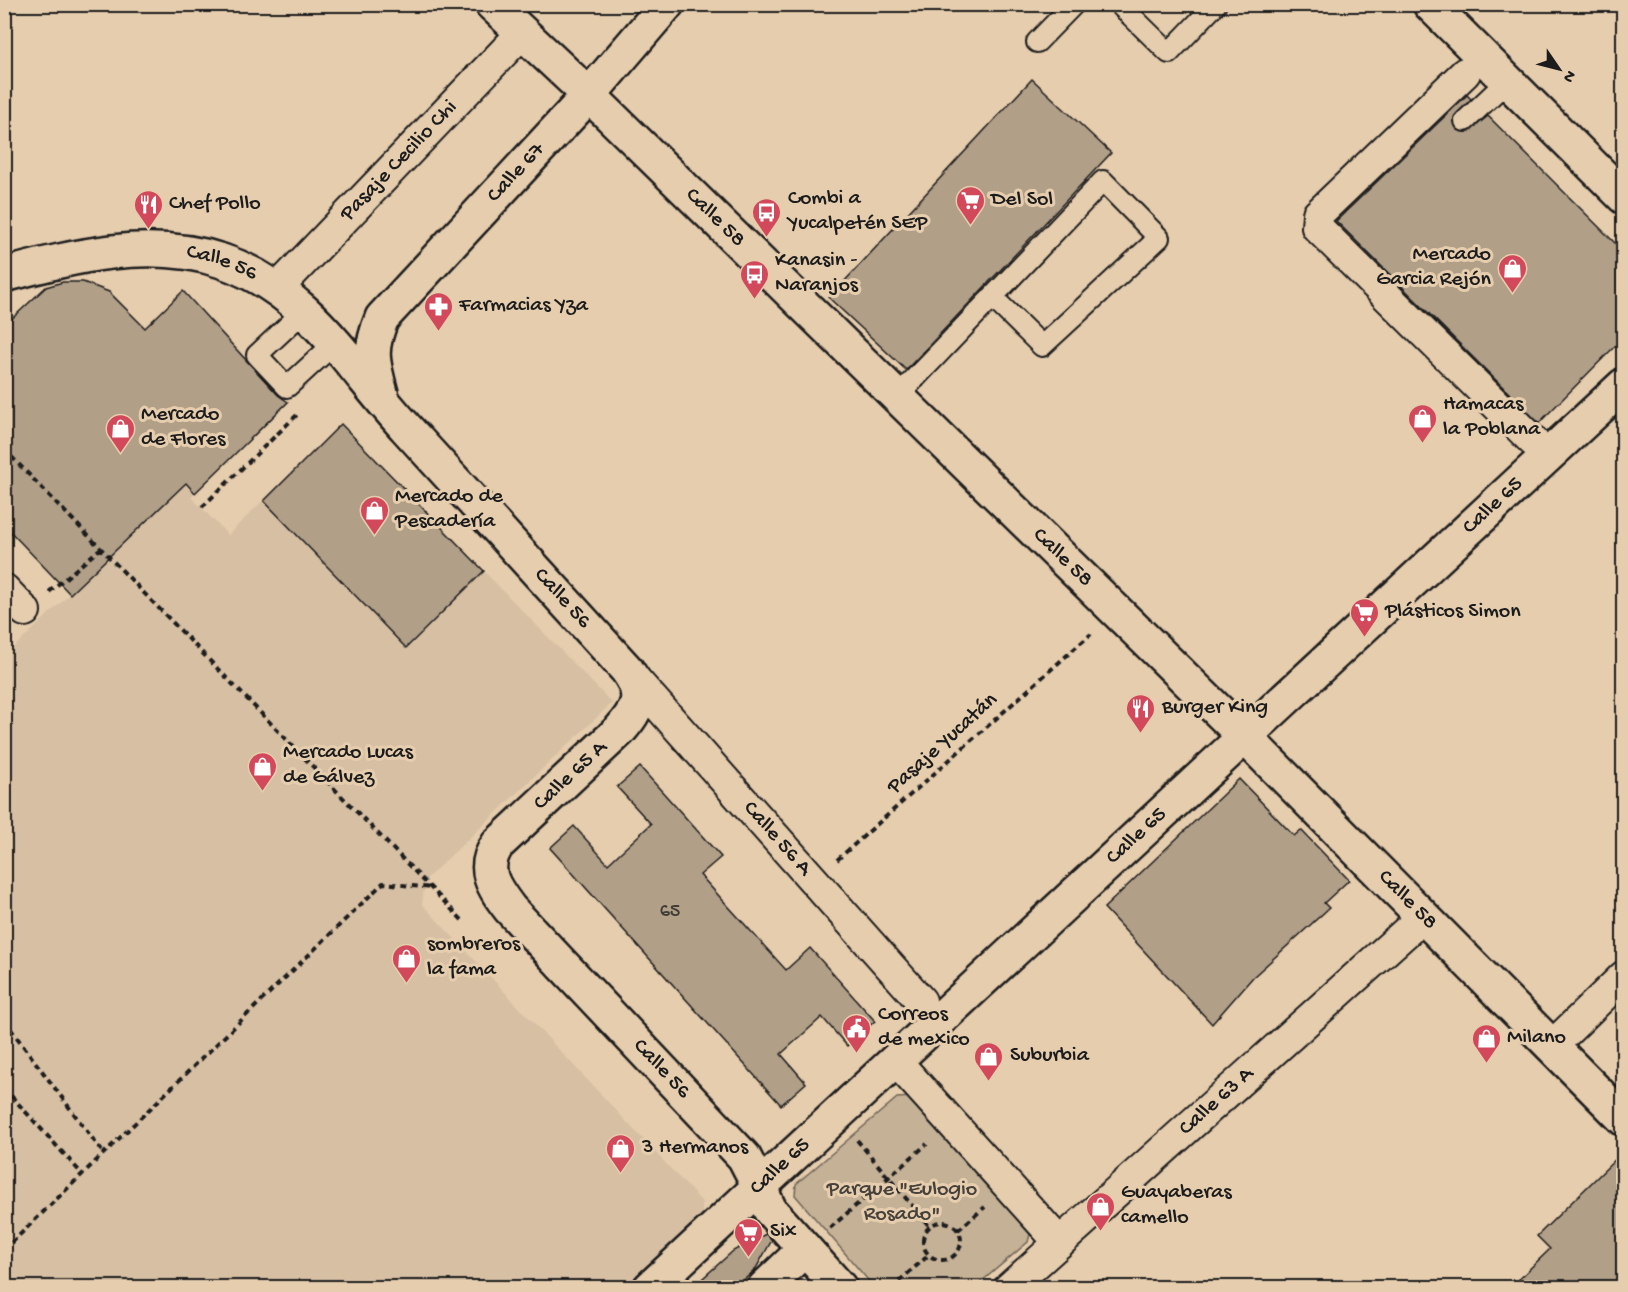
<svg xmlns="http://www.w3.org/2000/svg" width="1628" height="1292" font-family="'Gochi Hand',sans-serif">
<style>
.built{fill:#d6bfa3}
.green{fill:#c5b196;stroke:#706659;stroke-width:1.5}
.building{fill:#b19f88;stroke:#1c1c1c;stroke-width:1.5}
.lines{fill:none;stroke-linecap:round;stroke-linejoin:round}
.service-casing{stroke:#1c1c1c;stroke-width:24}
.pedestrian-casing{stroke:#1c1c1c;stroke-width:34}
.minor-casing{stroke:#1c1c1c;stroke-width:38}
.tertiary-casing{stroke:#1c1c1c;stroke-width:38}
.secondary-casing{stroke:#1c1c1c;stroke-width:38}
.path{stroke:#1c1c1c;stroke-width:4;stroke-dasharray:6 4.5;stroke-linecap:butt}
.service{stroke:#e6cdae;stroke-width:20}
.pedestrian{stroke:#e6cdae;stroke-width:30}
.minor{stroke:#e6cdae;stroke-width:33}
.tertiary{stroke:#e6cdae;stroke-width:33}
.secondary{stroke:#e6cdae;stroke-width:33}
.labels{text-anchor:middle;dominant-baseline:central;stroke-width:6;stroke-linejoin:round;paint-order:stroke}
.number-label{font-size:20px;fill:#413d37}
.street-label{font-size:22px;fill:#1c1c1c;stroke:#e6cdae}
.poi-label{font-size:22px;fill:#1c1c1c;stroke:#e6cdae;text-anchor:start}
.park-label{font-size:22px;fill:#46413a;stroke:#e6cdae}
</style>
<rect width="100%" height="100%" fill="#e6cdae"/>
<filter id="ink" filterUnits="userSpaceOnUse"><feTurbulence type="fractalNoise" baseFrequency=".0167" numOctaves="2"/><feDisplacementMap in="SourceGraphic" scale="12" xChannelSelector="R" yChannelSelector="G"/><feConvolveMatrix kernelMatrix="1 2 1 2 8 2 1 2 1" color-interpolation-filters="sRGB"/></filter>
<g filter="url(#ink)">
<!-- built -->
<path class="built" d="M63,282H83L109,292L145,327L183,291L288,402L191,497L228,535L341,424L612,703L425,880L422,904L702,1202V1223L631,1287H5V656L70,594L5,525L46,287Z"/>
<!-- green -->
<path class="green" d="M913,1097L1030,1234L1028,1242L975,1287H874L795,1195L796,1184L897,1098Z"/>
<!-- building -->
<path class="building" d="M1032,79L1111,153L906,370L829,298Z
M1467,95L1471,99L1454,117L1457,130L1468,132L1488,116L1623,251V338L1539,423L1336,221Z
M63,282H83L109,292L145,328L183,291L278,395L288,402L195,493L186,483L70,594L4,525V326L46,287Z
M341,424L484,571L406,648L264,501Z
M640,767L721,857L700,875L786,970L810,948L875,1021L847,1046L822,1017L781,1054L806,1083L781,1105L550,848L574,826L608,864L651,824L617,787Z
M1239,779L1294,836L1301,830L1349,880L1324,903L1329,908L1253,977L1212,1024L1104,908Z
M1623,1152V1287H1511L1550,1249L1537,1236Z
M766,1234L772,1240L755,1270L736,1287H693L733,1251Z"/>
<g class="lines">
<defs>
<path id="service" d="M1119,4L1169,53L1216,4
M1037,42L1074,4
M1465,121L1507,81
M305,310L257,355L287,387L335,343
M897,397L1103,181L1159,238L1042,346L992,297"/>
<g id="pedestrian">
<path d="M1465,73L1318,214L1317,227L1533,441"/>
<path id="s1" d="M277,289L522,33"/>
<path d="M4,589L25,611"/>
<path id="s2" d="M632,676L921,1001"/>
<path d="M1552,1046L1624,976"/>
<path d="M895,1060L1059,1242"/>
<path id="s3" d="M1009,1288L1424,916"/>
</g>
<g id="minor">
<path id="s4" d="M4,275C75,256 150,237 222,261C308,290 349,366 407,429C480,509 554,590 627,670C645,695 639,708 620,730L498,844C480,869 494,888 510,909L744,1157L759,1186"/>
<path id="s5" d="M382,397C373,362 368,352 382,318L589,95"/>
<path d="M764,1288L805,1249"/>
</g>
<path id="tertiary" d="M589,95L667,4
M759,1186L770,1210L840,1288"/>
<g id="secondary">
<path id="s6" d="M492,4L589,95L1244,736L1624,1119"/>
<path d="M1430,4L1624,197"/>
<path id="s7" d="M650,1288L1624,385"/>
</g>
</defs>
<!-- service casing -->
<use href="#service" class="service-casing"/>
<!-- pedestrian casing -->
<use href="#pedestrian" class="pedestrian-casing"/>
<!-- minor casing -->
<use href="#minor" class="minor-casing"/>
<!-- tertiary casing -->
<use href="#tertiary" class="tertiary-casing"/>
<!-- secondary casing -->
<use href="#secondary" class="secondary-casing"/>
<!-- path -->
<path class="path" d="M4,449L462,920
M202,507L300,412
M49,592L101,548
M837,860L1091,634
M4,1020L104,1154
M4,1088L83,1175
M857,1140L930,1227
M923 1241a19 19 0 1 1 38 0a19 19 0 1 1-38 0Z
M830,1228L927,1144
M958,1230L985,1207
M4,1250L383,883L432,888
M891,1288L929,1255"/>
<!-- service -->
<use href="#service" class="service"/>
<!-- pedestrian -->
<use href="#pedestrian" class="pedestrian"/>
<!-- minor -->
<use href="#minor" class="minor"/>
<!-- tertiary -->
<use href="#tertiary" class="tertiary"/>
<!-- secondary -->
<use href="#secondary" class="secondary"/>
</g>
</g>
<!-- icons -->
<defs>
<symbol id="supermarket-pin" viewBox="-11 -11 22 30"><path d="M0 17L-7.5 6A9.5 9.5 0 1 1 7.5 6Z" fill="#d1495b" stroke="#e6cdae"/><path d="M-6-5.5h2.5l.6 2H6L4.5 2H-2.5L-4.4-4H-6ZM-1.5 3.2a1.3 1.3 0 1 0 .1 0ZM3 3.2a1.3 1.3 0 1 0 .1 0Z" fill="#fff"/></symbol>
<symbol id="restaurant-pin" viewBox="-11 -11 22 30"><path d="M0 17L-7.5 6A9.5 9.5 0 1 1 7.5 6Z" fill="#d1495b" stroke="#e6cdae"/><path d="M-5-6h1v4h1v-4h1v4h1v-4h1v5L-1.5 .5V6h-2V.5L-5-1ZM5-6V6H3V1.5H1.5Q1.5-4 5-6Z" fill="#fff"/></symbol>
<symbol id="bus-pin" viewBox="-11 -11 22 30"><path d="M0 17L-7.5 6A9.5 9.5 0 1 1 7.5 6Z" fill="#d1495b" stroke="#e6cdae"/><path d="M-5-6H5V4H4V6H2V4H-2V6H-4V4H-5ZM-3.5-4V0h7V-4ZM-3.5 1.2v1.5H-2V1.2ZM2 1.2v1.5H3.5V1.2Z" fill="#fff"/></symbol>
<symbol id="shop-pin" viewBox="-11 -11 22 30"><path d="M0 17L-7.5 6A9.5 9.5 0 1 1 7.5 6Z" fill="#d1495b" stroke="#e6cdae"/><path d="M-5-2.5h2.3a2.7 3.5 0 0 1 5.4 0H5L5.5 6h-11ZM-1.5-2.5h3a1.5 2.3 0 0 0-3 0Z" fill="#fff"/></symbol>
<symbol id="pharmacy-pin" viewBox="-11 -11 22 30"><path d="M0 17L-7.5 6A9.5 9.5 0 1 1 7.5 6Z" fill="#d1495b" stroke="#e6cdae"/><path d="M-2-6h4v4h4v4h-4v4h-4v-4h-4v-4h4Z" fill="#fff"/></symbol>
<symbol id="civic-pin" viewBox="-11 -11 22 30"><path d="M0 17L-7.5 6A9.5 9.5 0 1 1 7.5 6Z" fill="#d1495b" stroke="#e6cdae"/><path d="M-.6-6.5H3V-4.5H.6V-3L4-1V1h2V6H-6V1h2V-1L-.6-3ZM-1.2 2.5V6h2.4V2.5Z" fill="#fff"/></symbol>
</defs>
<g fill-rule="evenodd">
<use href="#supermarket-pin" x="954" y="184" width="33" height="45"/>
<use href="#restaurant-pin" x="132" y="188" width="33" height="45"/>
<use href="#bus-pin" x="750" y="196" width="33" height="45"/>
<use href="#shop-pin" x="1496" y="252" width="33" height="45"/>
<use href="#bus-pin" x="738" y="258" width="33" height="45"/>
<use href="#pharmacy-pin" x="422" y="290" width="33" height="45"/>
<use href="#shop-pin" x="1406" y="402" width="33" height="45"/>
<use href="#shop-pin" x="104" y="412" width="33" height="45"/>
<use href="#shop-pin" x="358" y="494" width="33" height="45"/>
<use href="#supermarket-pin" x="1348" y="596" width="33" height="45"/>
<use href="#restaurant-pin" x="1124" y="692" width="33" height="45"/>
<use href="#shop-pin" x="246" y="750" width="33" height="45"/>
<use href="#shop-pin" x="390" y="942" width="33" height="45"/>
<use href="#civic-pin" x="840" y="1012" width="33" height="45"/>
<use href="#shop-pin" x="1470" y="1022" width="33" height="45"/>
<use href="#shop-pin" x="972" y="1040" width="33" height="45"/>
<use href="#shop-pin" x="604" y="1132" width="33" height="45"/>
<use href="#shop-pin" x="1084" y="1190" width="33" height="45"/>
<use href="#supermarket-pin" x="732" y="1216" width="33" height="45"/>
</g>
<g class="labels">
<!-- number labels -->
<g class="number-label">
<text x="670" y="912">65</text>
</g>
<!-- street labels -->
<g class="street-label">
<text stroke="none"><textPath href="#s1" startOffset="177">Pasaje Cecilio Chi</textPath></text>
<text stroke="none"><textPath href="#s5" startOffset="279">Calle 67</textPath></text>
<text stroke="none"><textPath href="#s6" startOffset="309">Calle 58</textPath></text>
<text stroke="none"><textPath href="#s4" startOffset="222">Calle 56</textPath></text>
<text stroke="none"><textPath href="#s7" startOffset="1150">Calle 65</textPath></text>
<text stroke="none"><textPath href="#s6" startOffset="795">Calle 58</textPath></text>
<text stroke="none"><textPath href="#s4" startOffset="705">Calle 56</textPath></text>
<text transform="translate(943 744) rotate(-42)">Pasaje Yucatán</text>
<text transform="translate(571 776) rotate(-43)">Calle 65 A</text>
<text stroke="none"><textPath href="#s7" startOffset="664">Calle 65</textPath></text>
<text stroke="none"><textPath href="#s2" startOffset="218">Calle 56 A</textPath></text>
<text stroke="none"><textPath href="#s6" startOffset="1281">Calle 58</textPath></text>
<text stroke="none"><textPath href="#s4" startOffset="1329">Calle 56</textPath></text>
<text stroke="none"><textPath href="#s3" startOffset="279">Calle 63 A</textPath></text>
<text stroke="none"><textPath href="#s7" startOffset="178">Calle 65</textPath></text>
</g>
<!-- poi labels -->
<g class="poi-label">
<text x="788" y="199">Combi a<tspan x="788" dy="25">Yucalpetén SEP</tspan></text>
<text x="991" y="200">Del Sol</text>
<text x="169" y="204">Chef Pollo</text>
<text x="1491" y="255" text-anchor="end">Mercado<tspan x="1491" dy="25">Garcia Rejón</tspan></text>
<text x="775" y="261">Kanasin -<tspan x="775" dy="25">Naranjos</tspan></text>
<text x="459" y="306">Farmacias Yza</text>
<text x="1443" y="405">Hamacas<tspan x="1443" dy="25">la Poblana</tspan></text>
<text x="141" y="415">Mercado<tspan x="141" dy="25">de Flores</tspan></text>
<text x="395" y="497">Mercado de<tspan x="395" dy="25">Pescadería</tspan></text>
<text x="1385" y="612">Plásticos Simon</text>
<text x="1162" y="708">Burger King</text>
<text x="283" y="753">Mercado Lucas<tspan x="283" dy="25">de Gálvez</tspan></text>
<text x="427" y="945">sombreros<tspan x="427" dy="25">la fama</tspan></text>
<text x="878" y="1015">Correos<tspan x="878" dy="25">de mexico</tspan></text>
<text x="1507" y="1038">Milano</text>
<text x="1010" y="1056">Suburbia</text>
<text x="642" y="1148">3 Hermanos</text>
<text x="1121" y="1193">Guayaberas<tspan x="1121" dy="25">camello</tspan></text>
<text x="770" y="1232">Six</text>
</g>
<!-- park labels -->
<g class="park-label">
<text x="902" y="1190">Parque "Eulogio<tspan x="902" dy="25">Rosado"</tspan></text>
</g>
</g>
<!-- margin -->
<rect width="1628" height="1292" fill="none" stroke="#e6cdae" stroke-width="24"/>
<rect x="12" y="12" width="1604" height="1268" fill="none" stroke="#1c1c1c" stroke-width="2" filter="url(#ink)"/>
<!-- north arrow -->
<g transform="translate(1559 69) rotate(125)" stroke="#e6cdae" stroke-width="4.5" paint-order="stroke">
<path d="M0-4.5L10 22L0 15L-10 22Z" fill="#1c1c1c"/>
<text y="-9" font-size="16" font-weight="bold" text-anchor="middle" fill="#1c1c1c">N</text>
</g>
</svg>
